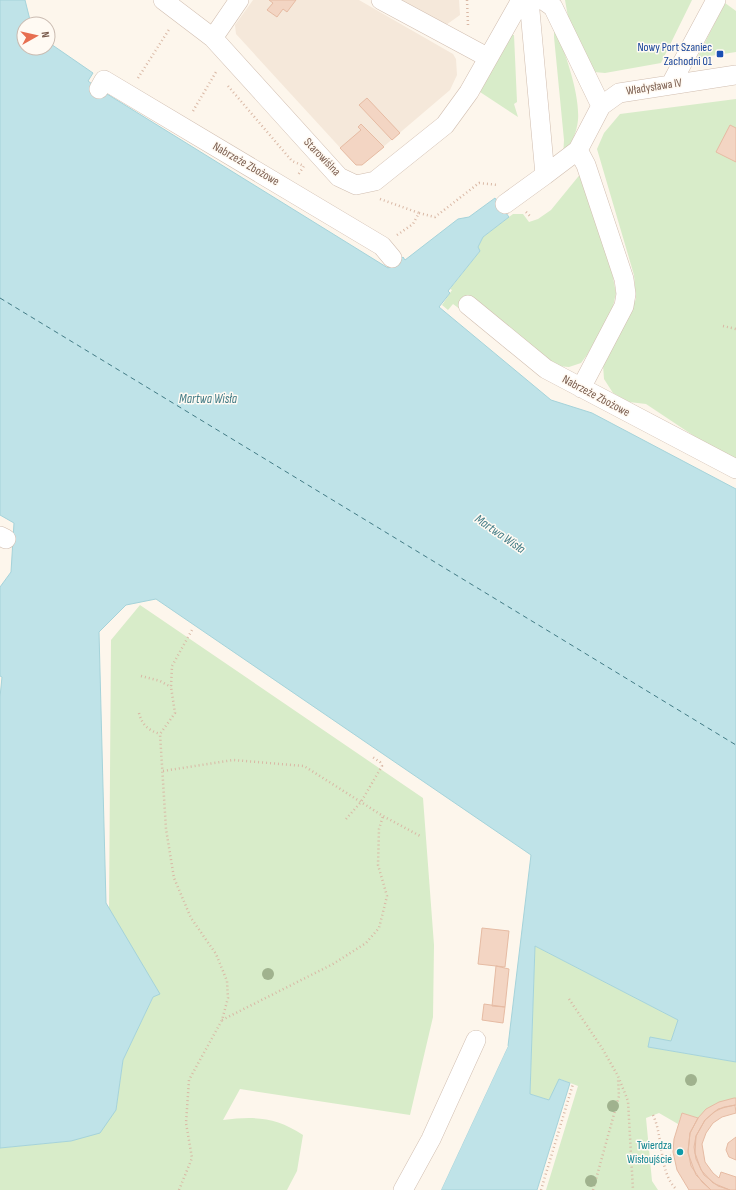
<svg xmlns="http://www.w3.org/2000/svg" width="736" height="1190" font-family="'Sofia Sans Condensed',sans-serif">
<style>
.residential{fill:#f5e8da}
.green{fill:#d8ecc9}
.water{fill:#bfe3e8;stroke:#a5d3da}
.pier{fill:#fdf6ec}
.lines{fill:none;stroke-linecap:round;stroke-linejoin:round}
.ferry{stroke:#437c86;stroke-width:1;stroke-dasharray:5 4;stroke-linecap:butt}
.building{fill:#f3d5c3;stroke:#e6bba3}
.minor-casing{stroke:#d1beb0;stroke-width:20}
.path{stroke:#d9b8a5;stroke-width:2.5;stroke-dasharray:1 3;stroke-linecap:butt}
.minor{stroke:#fff;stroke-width:19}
.tree{fill:#a0b28e}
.transit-dot{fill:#1a4fb4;stroke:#fffaf3;stroke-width:1.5}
.culture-dot{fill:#0f9aa8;stroke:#fffaf3;stroke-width:1.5}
.labels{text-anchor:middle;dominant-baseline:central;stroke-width:3;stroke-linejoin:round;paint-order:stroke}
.transit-label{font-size:12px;fill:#164399;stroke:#fffaf3;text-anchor:end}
.street-label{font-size:12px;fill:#7a5c4d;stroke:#fffaf3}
.culture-label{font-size:12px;fill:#0d838f;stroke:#fffaf3;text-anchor:end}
.water-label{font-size:13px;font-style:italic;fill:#437c86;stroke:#fffaf3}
</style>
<rect width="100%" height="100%" fill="#fdf6ec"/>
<!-- residential -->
<path class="residential" d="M253,0H359L453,54L456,59L457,75L450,90L362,165H356L236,34L235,25Z
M400,0H459L460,15L446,25Z"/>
<!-- green -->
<path class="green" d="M565,0H692L661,63L605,73L594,72L571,34Z
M725,3L736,11V52L697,58Z
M556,29C565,53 580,94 578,120C577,133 570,146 563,157L564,140L554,37V31Z
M510,35H514L517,102L514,104L518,117L480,92Z
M736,99V459L700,440L646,404L629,402L613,393L604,379L603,365L636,299L634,275L597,149L604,133L620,114Z
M582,172L611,267L616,293L612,311L587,355L581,363L569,367L557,366L464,312L453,304L448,310L442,305L452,290L450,289L480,251L478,247L483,237L513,214H523L529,222L538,219L551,210Z
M140,605L423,798L434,945L433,1017L410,1115L240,1089L223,1120C255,1116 276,1117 303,1135L297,1171L287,1190H0V1148L71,1141L116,1110L123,1060L153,997L109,909L111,640Z
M535,946L678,1020L671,1041L648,1047L736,1062V1098L715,1104L698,1118L682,1113L678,1124L659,1113L646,1118L652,1181L658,1190H546L578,1086L560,1079L549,1100L530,1094Z"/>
<!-- water -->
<path class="water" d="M0,0H25L31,24H24V48H48V42L93,73L88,81L99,89L388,268L403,257L405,260L458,219L469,217L495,198L509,217L483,237L478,247L480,251L448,291L450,293L439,307L551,400L592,413L736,489V1062L648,1047L650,1037L671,1041L678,1020L535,946L530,1094L549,1100L559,1079L570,1083L537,1190H441L508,1046L531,855L156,599L126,605L99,632L106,903L160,994L153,997L123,1060L116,1110L100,1133L71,1141L0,1148V697L2,677L0,676V587L11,572L14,523L0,515Z"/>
<!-- pier -->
<path class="pier" d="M506,1045L508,1046L441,1190H439Z"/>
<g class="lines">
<!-- ferry -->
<path class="ferry" d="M0,298L736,745"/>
</g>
<!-- building -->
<path class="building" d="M269,0H296L287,12L283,9L277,17L267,10L273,3Z
M367,98L400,133L392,140L359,105Z
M361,124L384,147L362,165H356L340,148L361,130L358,127Z
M730,125L736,128V162L716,152Z
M482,928L509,931L505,967L478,964Z
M496,966L509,969L505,1007L492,1006Z
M484,1004L505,1007L503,1023L482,1020Z
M734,1098H736V1105L724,1107L714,1112L705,1120L696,1136L695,1153L701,1170L713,1183L730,1190H711L702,1182L691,1166L688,1151L690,1133L698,1118L706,1109L719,1102Z
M735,1105L736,1113L722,1117L713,1123L706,1133L702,1144L705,1162L713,1173L719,1178L721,1172L736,1177V1190H730L718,1186L704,1175L696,1159L694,1147L696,1136L705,1120L718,1109Z
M682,1113L698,1118L690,1133L688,1153L696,1175L711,1190H689L677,1170L673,1152L674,1139Z
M736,1137V1160L729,1157L726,1150L728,1143Z"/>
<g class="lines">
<defs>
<path id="minor" d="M163,0L213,38L339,177L356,185L375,181L445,125L469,92L521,0
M381,0L487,57
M543,0L553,7L601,106
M213,38L239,0
M671,84L716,0
M99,89L104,80L382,246L392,258
M578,150L586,165L624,279L626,294L624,306L581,388
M545,175L578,150L601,106L619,93L736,75
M505,204L545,175L529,0
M468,305L546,369L736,469
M0,536L6,539
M403,1190L431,1139L476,1040"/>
</defs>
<!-- minor casing -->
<use href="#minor" class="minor-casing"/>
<!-- path -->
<path class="path" d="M467,0L468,25
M138,78L170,28
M228,86L292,161L304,166L298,175
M193,111L216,72
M380,199L419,213
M526,212L531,217
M397,235L413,224L419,213L435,217L479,183L498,185
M723,326L736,329
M141,676L160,681L171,687
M139,713C142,725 148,730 160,734
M163,771L233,760L304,766L383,816L422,837
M346,819L361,802L382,766L380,762L371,756
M569,999L602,1048L618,1076L628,1101L633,1190
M222,1020L333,964L366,943L379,928L387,896L378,865L379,829L383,816
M653,1115C664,1138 658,1172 677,1190
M670,1156L674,1155
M179,1190L192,1158L186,1123L189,1080L222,1020L228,998L227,981L216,954L191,918L174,878L166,829L160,734L175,713L171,687L172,666L192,630
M541,1190L573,1084
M593,1190L619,1096L618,1078"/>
<!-- minor -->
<use href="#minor" class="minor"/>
</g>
<!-- trees -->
<g class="tree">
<circle cx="268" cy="974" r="6"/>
<circle cx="691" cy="1080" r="6"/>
<circle cx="613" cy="1106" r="6"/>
<circle cx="591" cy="1181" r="6"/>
</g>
<!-- markers -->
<rect class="transit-dot" x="716" y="50" width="8" height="8" rx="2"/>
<circle class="culture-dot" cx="680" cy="1152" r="4"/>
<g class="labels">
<!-- transit labels -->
<g class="transit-label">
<text x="712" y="47">Nowy Port Szaniec<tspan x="712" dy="14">Zachodni 01</tspan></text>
</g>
<!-- street labels -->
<g class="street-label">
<text transform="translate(654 87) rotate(-9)">Władysława IV</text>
<text transform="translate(322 157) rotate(46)">Starowiślna</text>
<text transform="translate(246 164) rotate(30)">Nabrzeże Zbożowe</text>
<text transform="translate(596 396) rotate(28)">Nabrzeże Zbożowe</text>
</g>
<!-- culture labels -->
<g class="culture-label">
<text x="672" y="1145">Twierdza<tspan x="672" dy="14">Wisłoujście</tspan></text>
</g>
<!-- water labels -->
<g class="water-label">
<text x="208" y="399">Martwa Wisła</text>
<text transform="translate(500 534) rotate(35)">Martwa Wisła</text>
</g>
</g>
<!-- north arrow -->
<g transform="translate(36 36) rotate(82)"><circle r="19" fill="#fffaf3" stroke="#cabbb1"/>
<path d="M0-3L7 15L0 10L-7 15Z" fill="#e76f51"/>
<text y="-6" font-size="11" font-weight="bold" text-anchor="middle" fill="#7a5c4d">N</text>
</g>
</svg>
